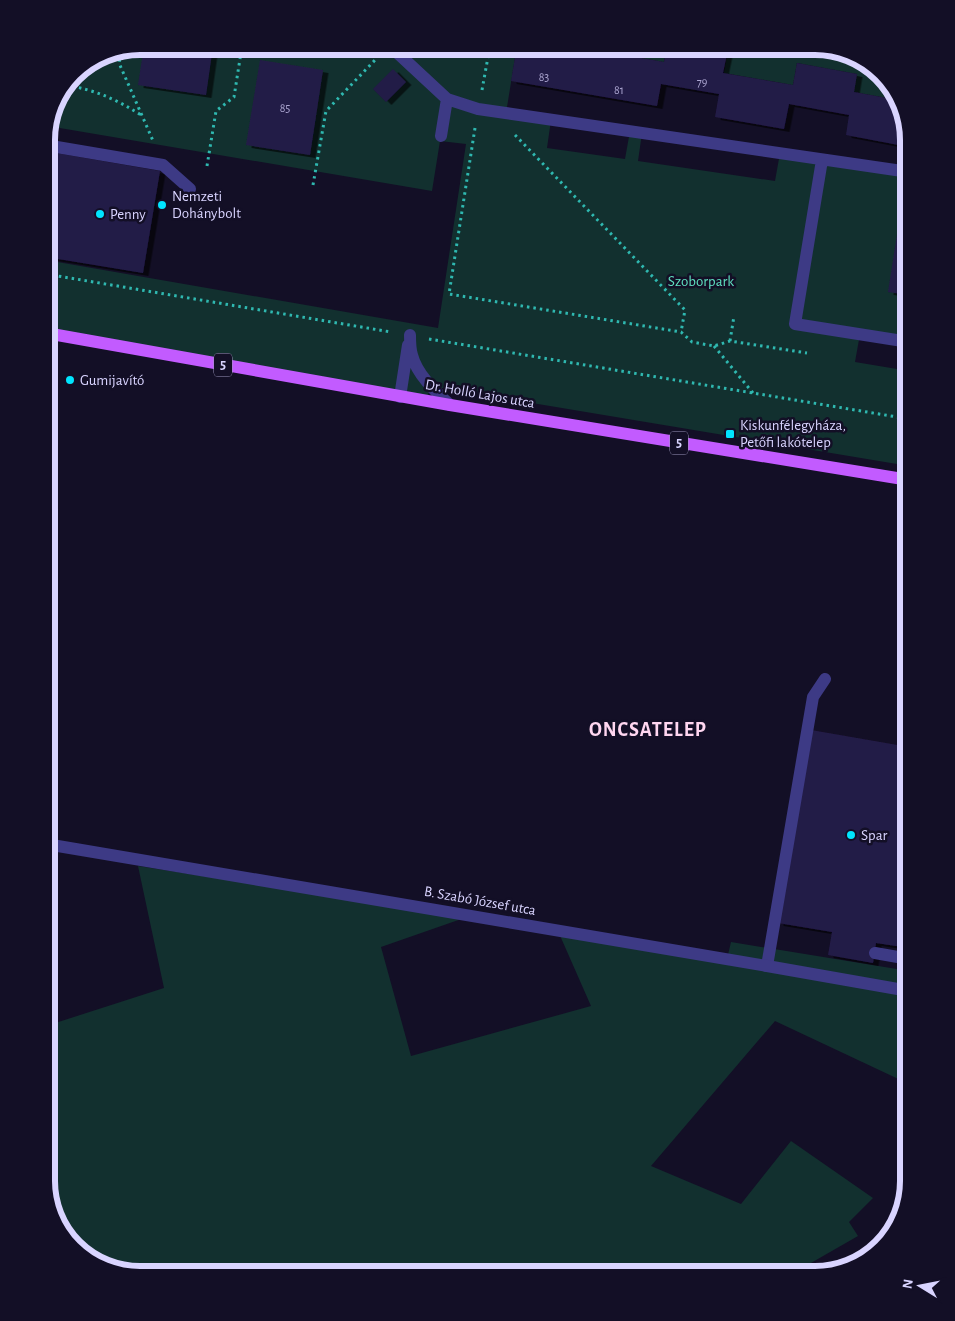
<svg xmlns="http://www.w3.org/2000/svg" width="955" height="1321" font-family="'Alegreya Sans',sans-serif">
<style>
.green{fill:#12302f}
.building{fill:#241b47;filter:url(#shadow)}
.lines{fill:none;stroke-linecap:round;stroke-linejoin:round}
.path{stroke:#2fb8b0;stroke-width:3;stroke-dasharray:2.5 4;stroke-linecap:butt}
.service{stroke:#3d3a85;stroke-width:12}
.minor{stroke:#3d3a85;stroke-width:12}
.primary{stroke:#c25bff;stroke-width:12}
.poi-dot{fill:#00e5ff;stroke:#130f26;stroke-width:2}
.labels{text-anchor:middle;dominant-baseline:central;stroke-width:5;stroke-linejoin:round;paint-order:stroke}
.number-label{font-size:12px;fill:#aca6d1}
.shield{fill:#130f26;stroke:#9e99be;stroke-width:1}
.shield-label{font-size:14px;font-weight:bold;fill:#d9d4ff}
.poi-label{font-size:15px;fill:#d9d4ff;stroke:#130f26;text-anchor:start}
.park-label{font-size:15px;fill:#5fe0c0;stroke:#130f26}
.street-label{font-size:15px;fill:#d9d4ff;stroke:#130f26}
.district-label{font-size:20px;font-weight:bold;letter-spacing:1px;fill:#ffd6f0;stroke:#130f26}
.rim{fill:none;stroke:#d9d4ff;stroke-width:6}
</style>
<defs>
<filter id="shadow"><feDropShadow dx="5.5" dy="3" stdDeviation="0" flood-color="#0009"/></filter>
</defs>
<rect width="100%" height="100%" fill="#130f26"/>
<!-- green -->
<path class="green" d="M140,46H517L506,113L551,120L547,148L625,159L630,131L642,133L638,161L775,181L780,153L909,172V342L860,334L855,362L909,371V466L430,386L427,401L46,336V260L438,328L466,144L440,141L432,191L48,126L56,98L78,70Z
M575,46H667L664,62Z
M686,46H821L862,59L896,93L898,100L854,92L857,74L797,63L793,85L724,73L727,54Z
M138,866L467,917L381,947L411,1056L591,1006L558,931L727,959L731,942L909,971V1084L775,1021L651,1166L741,1204L791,1141L873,1198L849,1222L858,1236L790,1275H134L93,1262L59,1228L46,1181V1026L164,988Z"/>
<!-- building -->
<path class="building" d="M144,46H213L206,95L138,85Z
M517,46H573L664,62L667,46H686L727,54L723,73L793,85L797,63L857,74L854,92L898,100L909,140V147L846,135L849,115L789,104L784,129L715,117L719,94L661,84L657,106L511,81Z
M260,60L323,70L310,155L246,145Z
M393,69L406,82L386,102L373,89Z
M46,139L53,140L50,152L160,171L143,273L46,257Z
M898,228L909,230V295L888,292Z
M811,730L909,747V948L876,943L873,963L828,955L832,932L778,923Z"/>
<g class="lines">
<!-- path -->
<path class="path" d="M817,46L826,48
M121,53L119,63L154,143
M66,85C95,90 116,99 141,115
M482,90L490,46
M475,128L449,294L681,332L692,342L714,346L730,341L807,353
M515,135L685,310L681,332
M207,166L216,111L234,97L242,46
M313,185L326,111L377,58
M46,274L391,332
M429,339L909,419
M730,341L734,316
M714,346L753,393"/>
<!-- service -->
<path class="service" d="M51,146L163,165L190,189
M410,335C410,342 410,349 412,355C417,375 436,392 450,405
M400,397L408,345
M875,953L909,959
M767,966L813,697L825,679"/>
<!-- minor -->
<path class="minor" d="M390,46L447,99L478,109L909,172
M441,136L447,99
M822,160L795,324L909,342
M46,844L767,966L909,991"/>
<!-- primary -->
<path class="primary" d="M46,333L450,405L909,480"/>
</g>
<!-- markers -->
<g class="poi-dot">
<circle cx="162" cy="205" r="5"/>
<circle cx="100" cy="214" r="5"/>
<circle cx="70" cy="380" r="5"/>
<rect x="725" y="429" width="10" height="10" rx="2.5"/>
<circle cx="851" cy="835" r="5"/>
</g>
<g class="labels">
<!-- number labels -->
<g class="number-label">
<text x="544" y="77">83</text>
<text x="702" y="82">79</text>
<text x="619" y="90">81</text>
<text x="285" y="108">85</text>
</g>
<!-- shield labels -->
<g class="shield">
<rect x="214" y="353.5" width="18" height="23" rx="4"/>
<rect x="670" y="431.5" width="18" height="23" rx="4"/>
</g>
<g class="shield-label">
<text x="223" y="365">5</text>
<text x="679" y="443">5</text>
</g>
<!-- poi labels -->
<g class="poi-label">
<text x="172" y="196">Nemzeti<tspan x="172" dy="17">Dohánybolt</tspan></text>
<text x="110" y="214">Penny</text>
<text x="80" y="380">Gumijavító</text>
<text x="740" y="425">Kiskunfélegyháza,<tspan x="740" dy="17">Petőfi lakótelep</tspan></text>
<text x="861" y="835">Spar</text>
</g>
<!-- park labels -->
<g class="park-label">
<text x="701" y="281">Szoborpark</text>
</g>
<!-- street labels -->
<g class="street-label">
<text transform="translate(480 394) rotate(10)">Dr. Holló Lajos utca</text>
<text transform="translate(480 901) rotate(10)">B. Szabó József utca</text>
</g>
<!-- district labels -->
<g class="district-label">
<text x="648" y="730">ONCSATELEP</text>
</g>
</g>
<!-- crop -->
<path d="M0 0H955V1321H0ZM140 55H815A85 85 0 0 1 900 140V1181A85 85 0 0 1 815 1266H140A85 85 0 0 1 55 1181V140A85 85 0 0 1 140 55Z" fill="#130f26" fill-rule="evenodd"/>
<path class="rim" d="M140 55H815A85 85 0 0 1 900 140V1181A85 85 0 0 1 815 1266H140A85 85 0 0 1 55 1181V140A85 85 0 0 1 140 55Z"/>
<!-- north arrow -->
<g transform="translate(920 1286) rotate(280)" stroke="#130f26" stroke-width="4" paint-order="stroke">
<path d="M0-4L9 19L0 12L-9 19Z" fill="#d9d4ff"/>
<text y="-8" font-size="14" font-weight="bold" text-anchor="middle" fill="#d9d4ff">N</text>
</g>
</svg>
